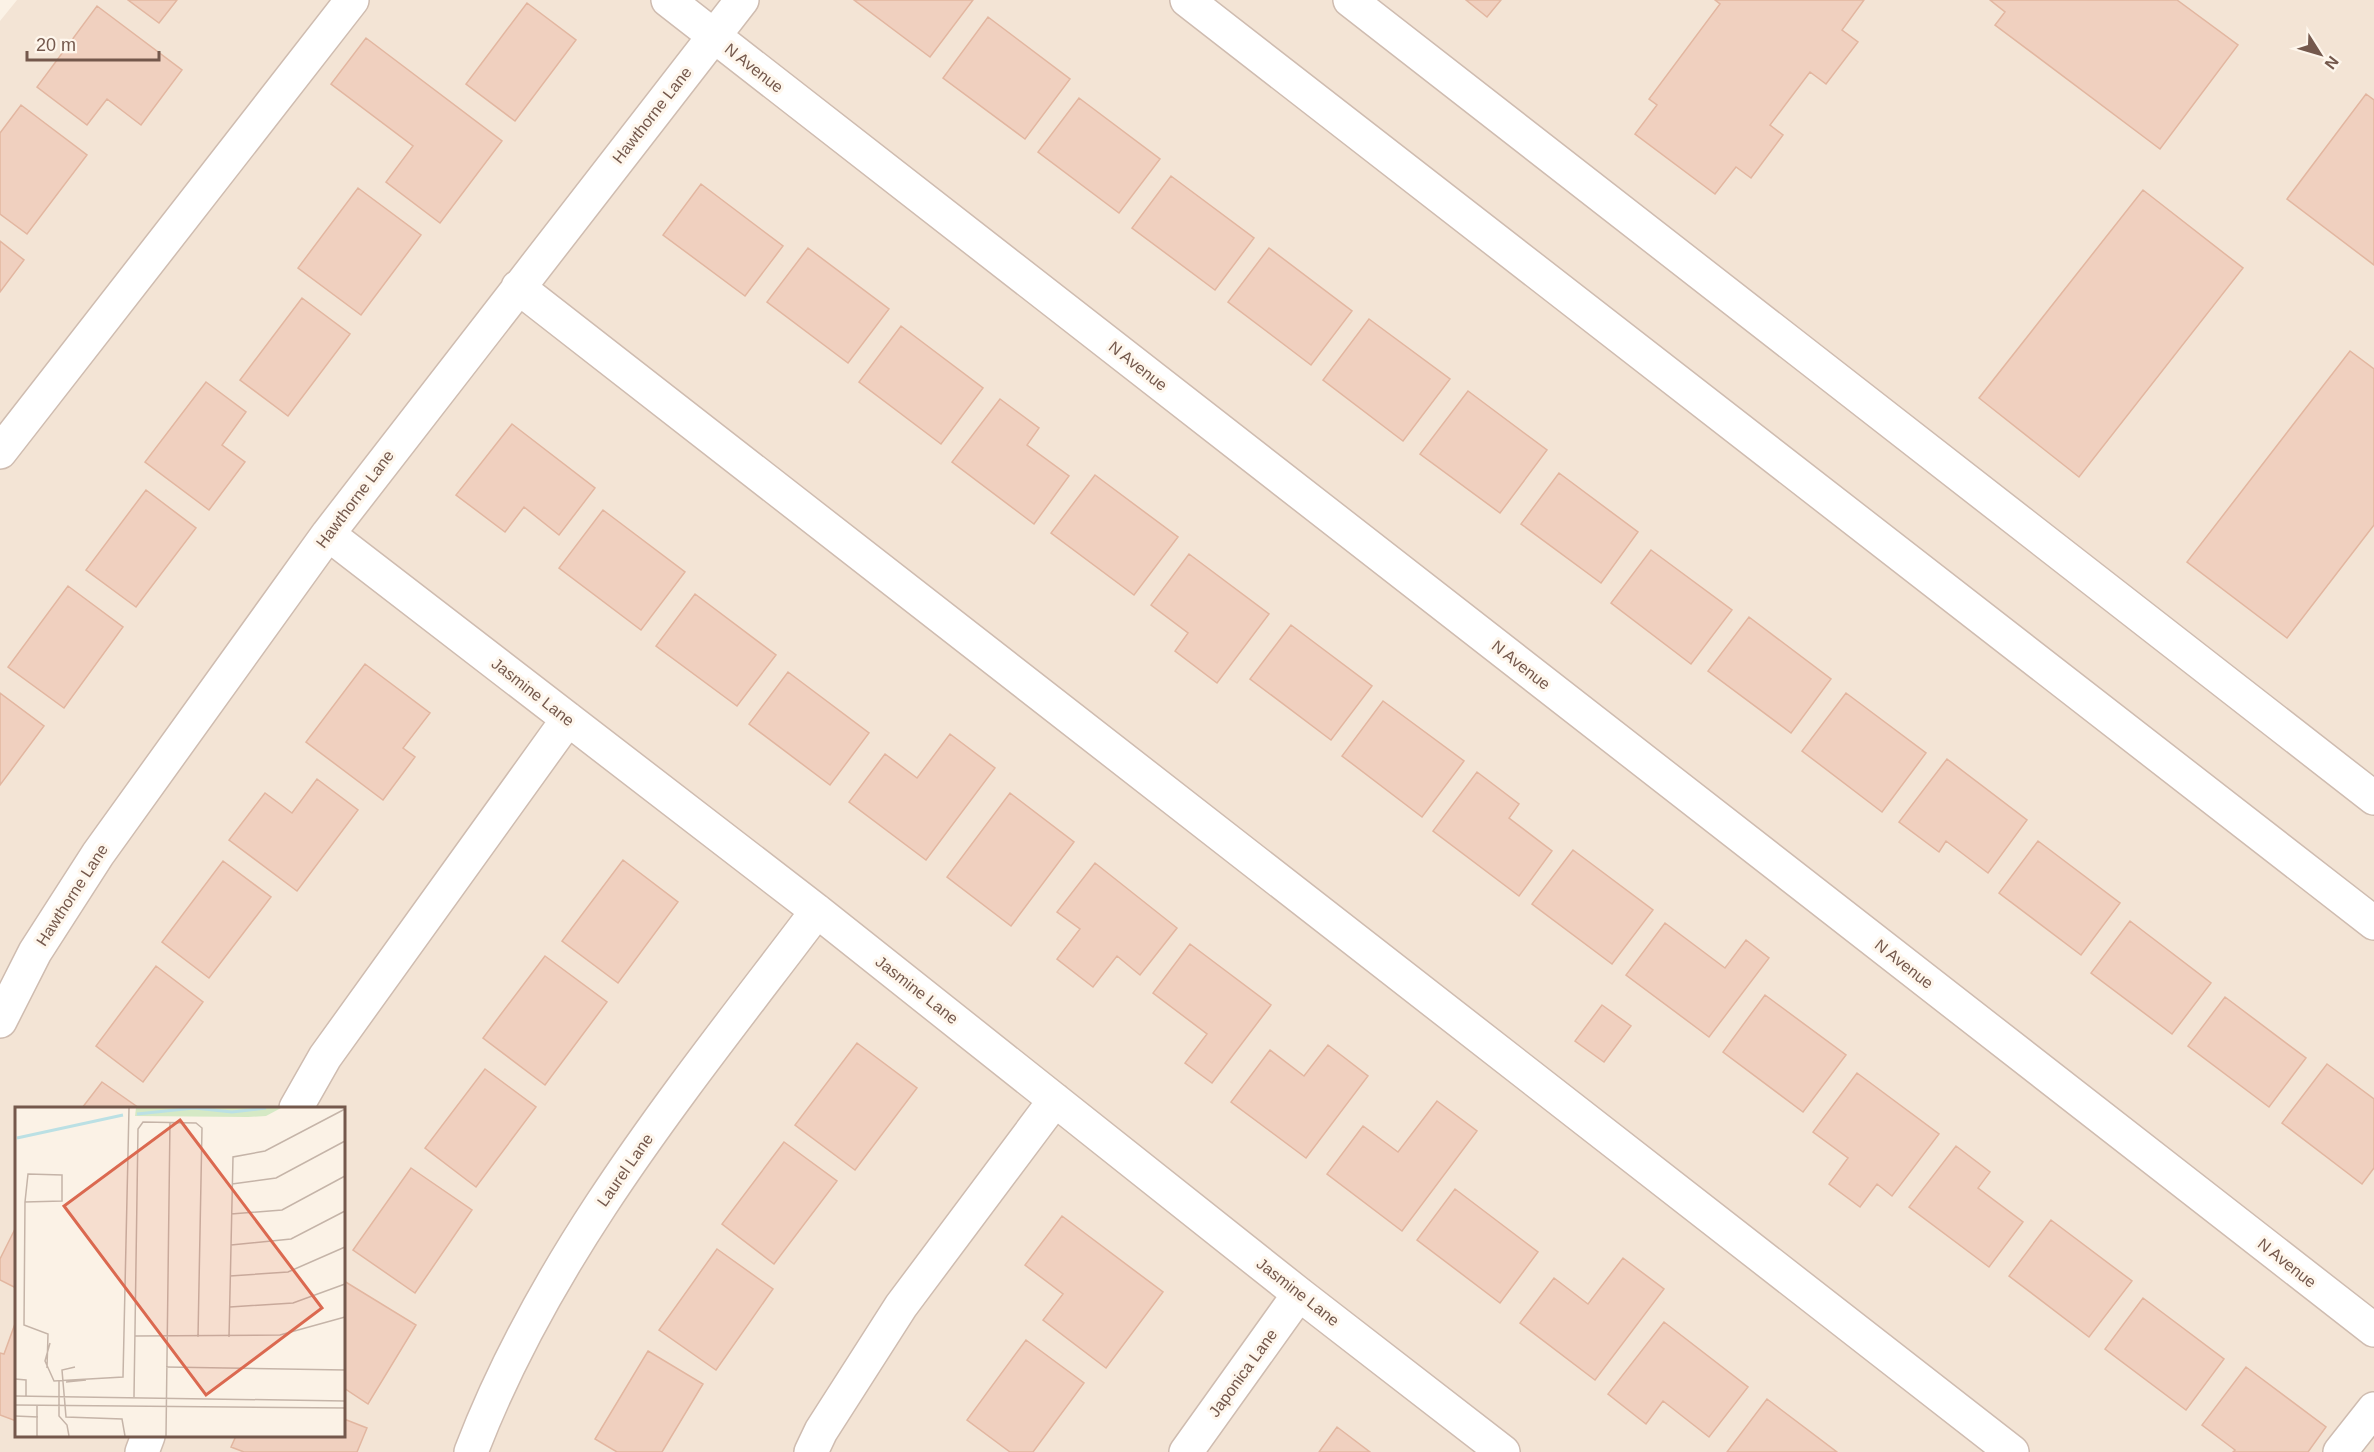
<svg xmlns="http://www.w3.org/2000/svg" width="2374" height="1452" font-family="Arial,sans-serif">
<style>
.residential{fill:#f3e4d5;fill-rule:evenodd}
.building{fill:#f0d0bf;stroke:#e2b6a0;stroke-width:1.5}
.lines{fill:none;stroke-linecap:round;stroke-linejoin:round}
.minor-casing{stroke:#cfbcb0;stroke-width:36}
.minor{stroke:#fff;stroke-width:33}
.labels{text-anchor:middle;dominant-baseline:central;stroke-width:6;stroke-linejoin:round;paint-order:stroke}
.street-label{font-size:16px;fill:#74584c;stroke:#fef6ec}
.inset-river{fill:none;stroke:#bbe0e4;stroke-width:3}
.inset-road{fill:none;stroke:#c5b4a8;stroke-width:1.5}
.view{fill:#db6950;fill-opacity:0.15;stroke:#db6950;stroke-width:3}
.inset-edge{fill:none;stroke:#74584c;stroke-width:3}
</style>
<rect width="100%" height="100%" fill="#fbf2e6"/>
<!-- residential -->
<path class="residential" d="M17,0H2374V1452H0V21ZM16,1108H344V1436H16Z"/>
<!-- building -->
<path class="building" d="M128,0H177L159,23Z
M854,0H973L930,57Z
M1466,0H1501L1487,17Z
M1715,0H1864L1842,30L1858,42L1826,84L1810,72L1770,125L1783,135L1751,178L1736,167L1715,194L1635,134L1657,105L1649,99L1720,4Z
M1990,0H2177L2238,45L2160,149L1995,25L2005,12Z
M527,3L576,40L515,121L466,84Z
M97,6L182,70L141,125L107,99L87,125L37,87Z
M988,17L1070,79L1025,139L943,78Z
M366,38L502,141L440,223L386,182L413,146L331,84Z
M2366,94L2374,100V265L2287,199Z
M1079,98L1160,159L1119,213L1038,152Z
M21,105L87,155L27,234L0,214V133Z
M1171,176L1254,238L1215,290L1132,228Z
M701,184L783,246L745,296L663,235Z
M358,188L421,235L361,315L298,268Z
M2143,190L2243,268L2079,477L1979,398Z
M0,241L24,260L0,292Z
M808,248L889,309L848,363L767,302Z
M1269,248L1352,311L1311,365L1228,302Z
M302,298L350,334L288,416L240,380Z
M1369,319L1450,379L1403,441L1323,380Z
M901,326L983,388L941,444L859,382Z
M2350,351L2374,369V525L2287,638L2187,562Z
M206,382L246,412L222,445L245,462L209,510L145,462Z
M1468,391L1547,450L1500,513L1420,454Z
M1000,399L1039,428L1027,445L1069,476L1034,524L952,462Z
M512,424L595,488L559,535L524,507L505,532L456,495Z
M1559,473L1638,532L1601,583L1521,524Z
M1095,475L1178,537L1134,595L1051,533Z
M146,490L196,528L136,607L86,570Z
M603,510L685,572L641,630L559,568Z
M1651,550L1732,610L1691,664L1611,603Z
M1189,554L1269,614L1217,683L1175,651L1188,633L1151,605Z
M68,586L123,627L64,708L8,667Z
M695,594L776,655L737,706L656,646Z
M1749,617L1831,679L1791,733L1708,671Z
M1291,625L1372,686L1331,740L1250,679Z
M365,664L430,713L403,748L415,757L383,800L306,742Z
M788,672L869,733L830,785L749,724Z
M0,693L44,726L0,785Z
M1846,693L1926,753L1882,812L1802,751Z
M1383,701L1464,761L1422,817L1342,756Z
M950,734L995,768L926,860L849,802L885,754L917,778Z
M1947,759L2027,820L1988,873L1946,841L1939,852L1899,822Z
M1477,772L1519,804L1509,818L1552,851L1519,896L1433,831Z
M317,779L358,810L297,891L229,840L265,793L292,813Z
M1010,793L1074,842L1011,926L947,877Z
M2038,841L2120,903L2081,955L1999,893Z
M1573,850L1653,910L1612,964L1532,904Z
M623,860L678,902L618,983L562,941Z
M223,861L271,897L209,978L162,942Z
M1095,863L1177,928L1140,975L1117,956L1093,987L1057,959L1080,929L1057,912Z
M2130,921L2211,983L2172,1034L2091,973Z
M1665,923L1725,968L1746,940L1769,958L1709,1037L1626,975Z
M1190,944L1271,1005L1212,1083L1185,1063L1207,1034L1153,993Z
M545,956L607,1002L545,1085L483,1038Z
M156,966L203,1002L143,1082L96,1046Z
M1765,995L1846,1055L1803,1112L1723,1052Z
M2225,997L2306,1058L2269,1107L2188,1046Z
M1602,1005L1631,1026L1604,1062L1575,1041Z
M857,1043L917,1088L855,1170L795,1125Z
M1328,1045L1368,1076L1306,1158L1231,1102L1270,1050L1304,1076Z
M2327,1064L2374,1099V1168L2362,1184L2282,1123Z
M485,1069L536,1107L476,1187L425,1148Z
M1857,1073L1939,1134L1892,1196L1877,1184L1860,1207L1829,1184L1848,1158L1813,1132Z
M102,1082L139,1108H82Z
M1437,1101L1477,1131L1402,1231L1327,1174L1363,1126L1398,1152Z
M784,1142L837,1181L774,1264L722,1224Z
M1956,1146L1990,1172L1978,1188L2023,1222L1989,1267L1909,1207Z
M411,1168L472,1210L415,1293L353,1250Z
M1455,1189L1538,1252L1500,1303L1417,1240Z
M1062,1216L1163,1292L1106,1368L1043,1320L1063,1294L1025,1265Z
M2051,1220L2132,1281L2089,1337L2009,1276Z
M16,1227V1288L0,1280V1259Z
M717,1249L773,1289L716,1370L659,1330Z
M1623,1258L1664,1289L1595,1380L1520,1323L1554,1278L1588,1304Z
M344,1281L416,1325L368,1404L344,1388Z
M2143,1298L2224,1359L2186,1410L2105,1349Z
M16,1321V1421L0,1415V1353L4,1354Z
M1664,1322L1748,1387L1709,1437L1663,1401L1646,1424L1608,1394Z
M1026,1340L1084,1383L1033,1452H1010L967,1420Z
M648,1351L703,1384L662,1452H617L595,1439Z
M2246,1367L2326,1427L2308,1452H2233L2235,1450L2202,1425Z
M1767,1399L1837,1452H1727Z
M344,1419L367,1428L357,1452H244L231,1447L236,1436H344Z
M1337,1427L1370,1452H1319Z"/>
<g class="lines">
<defs>
<path id="minor" d="M668,0L2374,1330
M1187,0L2374,923
M1350,0L2374,798
M518,287L2012,1452
M0,452L352,0
M328,534L817,911L1299,1294L1503,1452
M0,1021L35,952L98,854L328,534L742,0
M296,1108L325,1057L568,719
M142,1452L148,1436
M471,1452C548,1250 688,1082 817,911
M811,1452L821,1431L901,1306L1055,1100
M1186,1452L1299,1294
M2340,1452L2374,1409"/>
</defs>
<!-- minor casing -->
<use href="#minor" class="minor-casing"/>
<!-- minor -->
<use href="#minor" class="minor"/>
</g>
<g class="labels">
<!-- street labels -->
<g class="street-label">
<text transform="translate(754 68) rotate(38)">N Avenue</text>
<text transform="translate(652 115) rotate(-52)">Hawthorne Lane</text>
<text transform="translate(1138 366) rotate(38)">N Avenue</text>
<text transform="translate(355 499) rotate(-53)">Hawthorne Lane</text>
<text transform="translate(1521 665) rotate(38)">N Avenue</text>
<text transform="translate(533 692) rotate(38)">Jasmine Lane</text>
<text transform="translate(72 895) rotate(-57)">Hawthorne Lane</text>
<text transform="translate(1904 964) rotate(38)">N Avenue</text>
<text transform="translate(917 990) rotate(38)">Jasmine Lane</text>
<text transform="translate(625 1170) rotate(-55)">Laurel Lane</text>
<text transform="translate(2287 1263) rotate(38)">N Avenue</text>
<text transform="translate(1298 1292) rotate(38)">Jasmine Lane</text>
<text transform="translate(1243 1373) rotate(-54)">Japonica Lane</text>
</g>
</g>
<!-- overview -->
<g transform="translate(15 1107)">
<rect width="330" height="330" fill="#fbf2e6"/>
<path d="M121,1H266L251,9L233,10L120,9Z" fill="#d5e9c5"/>
<path class="inset-river" d="M122,7L179,1L217,5L251,1M2,31L108,8"/>
<path class="inset-road" d="M13,67L47,68V94L10,95ZM217,77L261,71L330,34M10,95L9,218L33,227L32,261M216,107L267,103L330,69M216,138L276,132L330,104M215,169L273,165L330,140M215,200L278,196L330,177M120,229L265,228L330,210M214,230L218,50L250,44L330,2M35,236L30,254L39,274L108,270L114,1M60,260L47,263L51,310L107,312L110,329M151,260L330,263M0,272L11,273V289M44,274V309L52,318L54,329M51,275L71,273M0,289L330,294M119,290L123,22L128,15L181,16L187,21L183,230M0,298L330,301M22,298V329M0,309L23,310M151,329L155,15"/>
<path class="view" d="M165,13L307,201L191,288L49,99Z"/>
<rect width="330" height="330" class="inset-edge"/>
</g>
<!-- north arrow -->
<g transform="translate(2320 54) rotate(127)" stroke="#fef6ec" stroke-width="4.5" paint-order="stroke">
<path d="M0-4.5L10 22L0 15L-10 22Z" fill="#74584c"/>
<text y="-9" font-size="16" font-weight="bold" text-anchor="middle" fill="#74584c">N</text>
</g>
<!-- scale -->
<path d="M27 51v9h132v-9" fill="none" stroke="#74584c" stroke-width="3"/>
<text x="36" y="51" font-size="18" fill="#74584c" stroke="#fef6ec" stroke-width="4.5" paint-order="stroke">20 m</text>
</svg>
